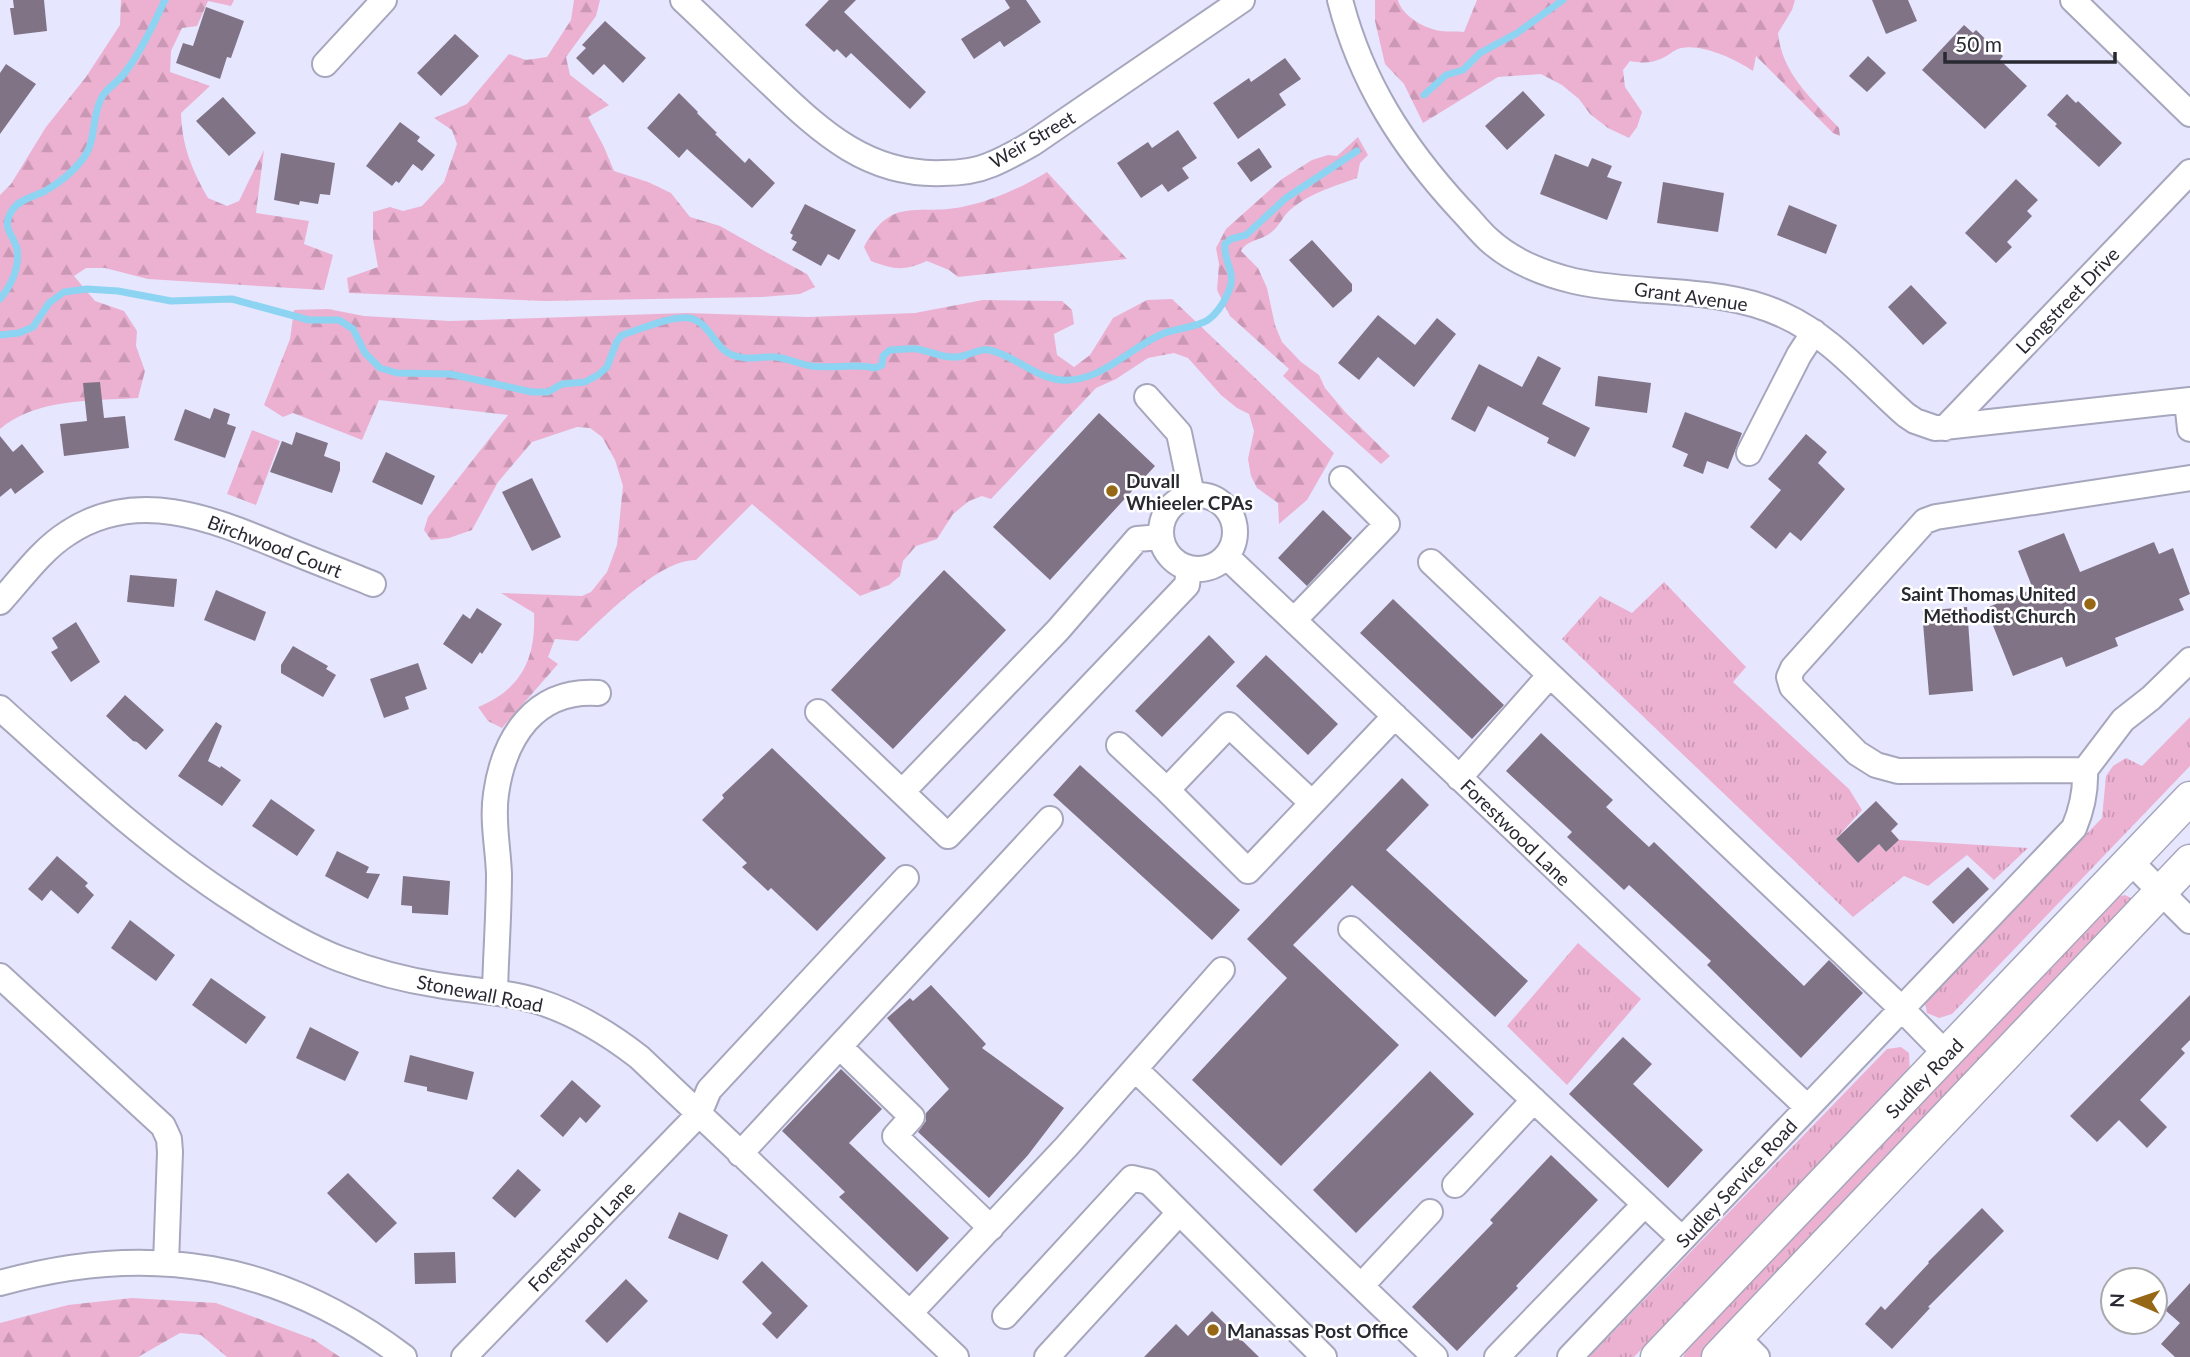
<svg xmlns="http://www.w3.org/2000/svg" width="2190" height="1357" font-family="Lato,sans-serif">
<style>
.grass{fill:url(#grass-tufts)}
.forest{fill:url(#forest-firs)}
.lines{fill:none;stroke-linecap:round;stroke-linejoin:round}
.stream{stroke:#8cd4f1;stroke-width:7}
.building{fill:#807386}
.minor-casing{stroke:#a6a6bd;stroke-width:28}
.major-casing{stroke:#a6a6bd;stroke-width:35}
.minor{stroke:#fff;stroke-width:24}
.major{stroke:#fff;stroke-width:32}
.poi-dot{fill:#966816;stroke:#fff;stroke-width:2.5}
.labels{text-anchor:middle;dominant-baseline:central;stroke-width:5;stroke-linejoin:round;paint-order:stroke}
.street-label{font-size:19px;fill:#292932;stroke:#fff}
.poi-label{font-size:19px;font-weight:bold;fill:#292932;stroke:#fff;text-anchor:start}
</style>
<defs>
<pattern id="grass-tufts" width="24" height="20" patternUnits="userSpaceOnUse" patternTransform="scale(1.75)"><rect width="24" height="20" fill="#ecb1d1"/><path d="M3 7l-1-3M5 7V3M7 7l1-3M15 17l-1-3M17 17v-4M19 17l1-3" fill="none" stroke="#ca98b4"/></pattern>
<pattern id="forest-firs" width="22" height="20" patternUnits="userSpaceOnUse" patternTransform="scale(1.75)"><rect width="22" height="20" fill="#ecb1d1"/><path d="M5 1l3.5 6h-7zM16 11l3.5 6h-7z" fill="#ca98b4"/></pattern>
</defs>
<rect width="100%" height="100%" fill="#e6e6ff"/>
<!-- grass -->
<path class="grass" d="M1664,582L1746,667L1733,682L1849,789L1862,810L1836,839L1858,863L1879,844L1886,852L1899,840L2028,848L1994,880L1967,855L1928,886L1904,876L1853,917L1562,639L1600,596L1632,613Z
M2190,717V766L1952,1014L1939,1018L1927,1013L1925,1003L1930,995L2102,818L2106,776L2113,766L2126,758L2142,766Z
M2125,895L2131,898L2132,905L1755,1301L1700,1357H1683L1690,1343L2028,986L2117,897Z
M1578,943L1641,999L1567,1085L1507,1026Z
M1901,1047L1909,1053L1910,1071L1634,1357H1589L1887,1049Z"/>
<!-- forest -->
<path class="forest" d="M121,0H234L231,6L208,1L197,26L182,28L171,51L170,72L210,86L181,113C182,146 192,170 208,198L227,206L239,201L264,150L256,213L309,221L304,244L333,255L324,290L148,279L105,268H86L74,276L95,301L124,311L137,331L136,346L145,371L138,398C93,401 36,398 0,429V195L11,184L46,127L86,77L120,25Z
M574,0H600L596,16L566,57L570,75L609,105L588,117L604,147L614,171L648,182L671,193L690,217L720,226L768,253L807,274L815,287L800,294L762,297L545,301L349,293L347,278L378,267L373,239V212L390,207L403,211L422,206L444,182L457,144L452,130L434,118L467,104L509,54L526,60L547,57L571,20Z
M1375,0H1398C1402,16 1425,29 1441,31C1448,32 1456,31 1464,32L1477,0H1795L1792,10L1778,33C1782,74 1812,99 1839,128L1840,136L1833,133L1756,56L1753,71C1735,59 1703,44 1681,48C1679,48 1672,52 1671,53C1656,63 1647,64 1630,61L1623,70L1625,87L1642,112L1637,127L1629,138L1608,128L1590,114L1579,99L1562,85L1541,74L1498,77L1423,123L1404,84L1385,64L1375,21Z
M1358,137L1368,155L1360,163L1357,178C1333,187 1306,194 1287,213C1281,220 1277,229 1269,234C1259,241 1247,240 1241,251L1258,268L1267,288L1275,325L1282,342L1301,362L1319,375L1325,388L1346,413L1390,456L1381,464L1283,376L1289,369L1230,316L1217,290L1219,264L1216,248L1226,229L1282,179L1312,160L1328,155L1337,156Z
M1047,172L1127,259L958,277L949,270L927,261C903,271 895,270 871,261L864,247C892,195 916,216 962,207C992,201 1021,188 1047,172Z
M1172,299L1334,453L1307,500L1279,524L1278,503L1257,488L1251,476L1248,459L1254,431L1249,414L1237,408L1221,395L1188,358L1174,353L1148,358L1116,379L1096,388L991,499L982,496L969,501L953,514L937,539L916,546L903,561L900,576L889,585L860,596L752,504L696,560C660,559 604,617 578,641L555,639L548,657L558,664L502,728L488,721L478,707C522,689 536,658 534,613L501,593L582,596L591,592L607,572L617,545L623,486L615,460L602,437L590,428L577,427L532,442L498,482L472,530L449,538L431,540L424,530L428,517L508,415L379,400L362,440L293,413L283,417L264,405L290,339L294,310L328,309L364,316L450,321L686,313L808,317L915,313L983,300L1062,301L1072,310L1074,324L1054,334L1057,355L1074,367L1090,355L1113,318L1147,300Z
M252,430L280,441L256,505L227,494Z
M132,1298L216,1303L313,1339L340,1357H227L201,1335L180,1333L138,1357H0V1323L68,1305Z"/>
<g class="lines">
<!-- stream -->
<path class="stream" d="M1424,95L1446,75L1463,70L1480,53L1517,33L1563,0
M0,299C11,286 20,267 17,249C13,233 0,228 13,209C19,200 35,196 45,191C59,183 72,173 82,160C97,141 91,119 101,99C105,89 116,84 123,75C140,54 153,25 165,0
M0,335L19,333L33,327L49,303L64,292L87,289L118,291L171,301L232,299L309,320H339L353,329L365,353L380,368L397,373L450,374L532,392H548L562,384L585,382L598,375L607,367L617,341L622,335C641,329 670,316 689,318C710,322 714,348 732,355C747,361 760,356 775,357C787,358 799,364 811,366C832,369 854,363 875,368L882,365L883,356L890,350C899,350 908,348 917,349C933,352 946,360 963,356C972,354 980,348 989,350C1014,355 1035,378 1062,380C1100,383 1129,348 1162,334C1176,328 1195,328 1208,320C1216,314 1223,304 1227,295C1239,273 1223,264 1225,244L1231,239L1246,235L1286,198L1357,151"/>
</g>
<!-- building -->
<path class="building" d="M13,0H44L47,31L14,35L10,8H14Z
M829,0H856L844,12L926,92L910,109L851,53L846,58L837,49L834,52L805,25Z
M1005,0H1026L1041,22L1004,47L1000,41L974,59L961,39L1010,8Z
M1872,0H1908L1917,21L1886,34Z
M206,7L244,21L231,58L227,57L220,79L176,63L183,43L193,46Z
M605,21L646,58L623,83L604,64L593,75L576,58L586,48L582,45Z
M1964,25L1973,33L1976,30L2003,56L2000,60L2027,86L1985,129L1922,70Z
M455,34L479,56L441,96L417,73Z
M1868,56L1886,73L1867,92L1849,76Z
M1285,58L1301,79L1279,94L1286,105L1238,139L1213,103L1249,78L1251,82Z
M6,64L36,84L0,134V73Z
M1523,91L1545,115L1507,150L1485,126Z
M679,93L698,112L697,113L717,133L715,134L745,163L749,158L775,183L752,208L687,149L679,158L647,128Z
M2067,94L2076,103L2078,101L2122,143L2099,167L2055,126L2057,124L2047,115Z
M223,97L256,133L229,156L196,121Z
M400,122L420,137L417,141L435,155L422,171L413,164L399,183L396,181L392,186L366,166Z
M1178,130L1197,158L1182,168L1189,178L1168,192L1162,184L1141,198L1117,163L1148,142L1152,148Z
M1259,148L1272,167L1251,182L1237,163Z
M281,153L335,163L330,195L320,194L318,204L300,201L299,205L274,200Z
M1555,154L1588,167L1592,158L1612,166L1607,177L1622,182L1607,220L1540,194Z
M2016,179L2038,200L2027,211L2032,216L2007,242L2012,247L1996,263L1965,233Z
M1663,182L1724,193L1718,232L1657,223Z
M805,204L856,230L839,260L828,254L821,266L792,250L797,242L791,239L793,235L790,233Z
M1789,205L1837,225L1826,254L1777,235Z
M1312,240L1352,284V291L1333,308L1289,260Z
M1911,285L1947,323L1923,345L1888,307Z
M1378,315L1415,345L1437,318L1456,334L1414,387L1378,357L1359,380L1338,363Z
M1538,356L1561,368L1542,404L1590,428L1575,457L1547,443L1549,438L1488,406L1475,432L1451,419L1479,364L1522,387Z
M1598,376L1651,383L1647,413L1595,406Z
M100,382L104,418L125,416L129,448L64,456L60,424L87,421L83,383Z
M214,408L230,414L227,424L236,427L225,458L174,440L185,409L210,419Z
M1685,412L1742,433L1728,469L1707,461L1703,474L1683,466L1688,454L1672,447Z
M1099,413L1155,466L1050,580L993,527Z
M296,432L328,443L324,456L340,462V470L332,493L270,472L282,441L292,445Z
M1806,434L1827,452L1818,463L1845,489L1801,541L1790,532L1776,549L1750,527L1781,490L1768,479Z
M0,436L13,452L22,444L44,472L15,494L11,488L0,497Z
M386,452L435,476L422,505L372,482Z
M532,478L561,537L532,551L502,492Z
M1323,510L1352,538L1307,586L1278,558Z
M2064,533L2080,572L2154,542L2159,554L2173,548L2190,594L2179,599L2184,610L2115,638L2118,646L2066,667L2062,657L2013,676L1986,608L2033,589L2018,551Z
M944,570L1006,630L893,749L831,690Z
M130,575L177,579L174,607L127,602Z
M216,590L266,612L255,641L204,620Z
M1393,599L1504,705L1472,739L1360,633Z
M1967,607L1973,691L1929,695L1922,611Z
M477,608L502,624L482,654L480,652L472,664L443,644L463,614L470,619Z
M76,622L100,662L71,682L51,652L58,648L52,638Z
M1209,635L1235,662L1162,737L1135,711Z
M293,646L328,666L326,669L336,675L323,697L281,673V665Z
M1266,655L1338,724L1308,755L1236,686Z
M418,663L427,689L405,697L409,709L384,718L370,679Z
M125,695L164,730L146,750L137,742L133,741L106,716Z
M216,722L222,726L208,761L220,768L221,766L241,780L222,806L178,776Z
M1541,733L1613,800L1606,807L1649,847L1654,842L1804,986L1829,960L1863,993L1801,1058L1707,965L1711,961L1629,885L1624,890L1567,837L1572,832L1506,771Z
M772,748L886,858L817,931L771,888L768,891L742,867L747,863L702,820L724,798L722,795Z
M1080,765L1240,910L1212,940L1053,795Z
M1402,778L1429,805L1386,850L1528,981L1495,1017L1352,885L1293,945L1399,1045L1281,1166L1192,1080L1287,978L1247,939Z
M271,799L315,830L297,856L252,826Z
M1876,801L1898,824L1891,831L1899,840L1886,852L1879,844L1858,863L1836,839Z
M337,851L369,867L366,873L380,874L368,899L325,876Z
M57,856L88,883L85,886L94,895L78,914L51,890L42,901L28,889Z
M1968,867L1989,889L1953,924L1932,902Z
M403,876L450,881L448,915L412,913V906L401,905Z
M130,920L175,955L156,981L111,948Z
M211,978L266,1017L246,1044L192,1005Z
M931,985L986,1044L982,1048L1064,1108L1028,1155L989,1198L918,1132L926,1121V1113L949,1089L887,1018L910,998L913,1001Z
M2190,995V1040L2181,1049L2185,1053L2140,1100L2167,1127L2147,1148L2119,1120L2097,1142L2070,1116Z
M310,1027L359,1052L345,1081L296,1058Z
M1623,1037L1652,1064L1633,1084L1703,1150L1668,1188L1569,1094Z
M410,1055L474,1072L467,1100L427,1091V1087L404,1082Z
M841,1069L882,1109L849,1143L949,1238L917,1272L839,1197L845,1192L782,1131Z
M1430,1071L1474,1114L1356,1233L1313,1190Z
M572,1080L601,1106L586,1123L580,1117L563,1137L540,1116Z
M1551,1155L1598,1200L1516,1286L1518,1288L1457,1351L1412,1307L1493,1223L1490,1220Z
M518,1169L541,1190L515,1218L492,1198Z
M348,1173L397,1223L376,1243L327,1193Z
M1982,1208L2004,1231L1928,1307L1930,1308L1892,1349L1865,1324L1881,1306L1885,1310L1929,1263L1928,1262Z
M679,1212L728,1235L718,1260L668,1238Z
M455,1252L456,1283L415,1284L414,1253Z
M762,1261L808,1306L777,1339L762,1324L772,1313L742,1282Z
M626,1279L648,1301L607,1343L585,1321Z
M2190,1283V1357H2175L2161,1344L2180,1323L2165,1310Z
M1212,1311L1259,1357H1144L1176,1324L1188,1336Z"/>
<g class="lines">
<defs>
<path id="minor" d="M683,0C713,28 742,57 772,85C822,133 869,176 943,173C958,173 976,171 990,165C1005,159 1019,151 1033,143L1242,0
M1340,0C1361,82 1403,147 1460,209C1470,219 1479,231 1489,240C1512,261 1545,274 1574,281C1642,296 1720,285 1783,315C1832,337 1866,380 1906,415L1915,421L1935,428L2190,400
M2073,0L2190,114
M325,64L384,0
M1147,397L1179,433L1192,495
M2187,401L2190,429
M1945,428L2190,172
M1749,453L1799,355L1814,332
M1161 532a37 37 0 1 1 74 0a37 37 0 1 1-74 0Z
M1226,556L1807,1107
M1431,562L1901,1008L1946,1054
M0,602C21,579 41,550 68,533C136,488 210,518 278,546C309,559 341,571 373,584
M1294,620L1387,524L1342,479
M0,708C76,777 151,847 238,903C271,925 304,945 340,959C372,971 405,980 438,985C471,991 505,991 537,1001C576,1013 608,1033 639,1057L956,1357
M818,712L948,836L1187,585L1189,568
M1119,745L1167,790
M2085,770L1898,771L1876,765L1857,753L1792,687L1789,677L1793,668L1925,521L1936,517L2190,478
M2085,770L2123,720L2151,698L2190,660
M1459,778L1550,675
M902,792L1058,630L1137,539L1161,537
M1312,803L1229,725L1167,790L1248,871L1395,716
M2130,861L2190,921
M1351,929L1682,1239
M0,976L163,1126L169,1139L170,1152L166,1263
M495,991C496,952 499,913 499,874C498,847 492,820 496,794C504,737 535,689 598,693
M840,1047L912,1117L895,1136L991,1228
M1135,1069L1435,1357
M740,1154L1050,819
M1455,1185L1534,1100
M0,1283C150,1241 280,1263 404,1357
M1361,1286L1430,1212
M910,1313L1067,1146L1222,970
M1005,1316L1132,1178L1149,1182L1324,1357
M1737,1337L1757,1357
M464,1357L699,1114L709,1090L906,878
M1047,1357L1179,1213
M1497,1357L1645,1204
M1570,1357L2074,828C2082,809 2086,791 2085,770"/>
<path id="major" d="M1657,1357L2190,798
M1718,1357L2190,861"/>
</defs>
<!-- minor casing -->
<use href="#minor" class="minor-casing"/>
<!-- major casing -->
<use href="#major" class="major-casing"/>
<!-- minor -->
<use href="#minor" class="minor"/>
<!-- major -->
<use href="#major" class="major"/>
</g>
<!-- markers -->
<g class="poi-dot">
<circle cx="1112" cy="491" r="7"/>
<circle cx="2090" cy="604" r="7"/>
<circle cx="1213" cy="1330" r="7"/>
</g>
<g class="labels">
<!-- street labels -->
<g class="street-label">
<text transform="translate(1032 139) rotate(-30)">Weir Street</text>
<text transform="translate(1691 296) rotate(8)">Grant Avenue</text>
<text transform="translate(2067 300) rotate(-46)">Longstreet Drive</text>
<text transform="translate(275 546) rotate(21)">Birchwood Court</text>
<text transform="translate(1516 832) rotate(44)">Forestwood Lane</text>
<text transform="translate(480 993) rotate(11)">Stonewall Road</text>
<text transform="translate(1924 1078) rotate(-46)">Sudley Road</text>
<text transform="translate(1736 1183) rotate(-47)">Sudley Service Road</text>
<text transform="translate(581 1236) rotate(-46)">Forestwood Lane</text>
</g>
<!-- poi labels -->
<g class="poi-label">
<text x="1126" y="480">Duvall<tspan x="1126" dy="22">Whieeler CPAs</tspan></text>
<text x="2076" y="593" text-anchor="end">Saint Thomas United<tspan x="2076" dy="22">Methodist Church</tspan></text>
<text x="1227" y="1330">Manassas Post Office</text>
</g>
</g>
<!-- north arrow -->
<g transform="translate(2134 1301) rotate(272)"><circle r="33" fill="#ffffff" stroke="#a9a9ad" stroke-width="2"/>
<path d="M0-5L12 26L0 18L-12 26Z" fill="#966816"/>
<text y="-10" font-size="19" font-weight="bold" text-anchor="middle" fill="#292932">N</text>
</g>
<!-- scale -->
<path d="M1945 52v10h170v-10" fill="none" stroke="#292932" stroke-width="3.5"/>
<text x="1955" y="52" font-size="21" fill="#292932" stroke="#ffffff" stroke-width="5" paint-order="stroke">50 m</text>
</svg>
